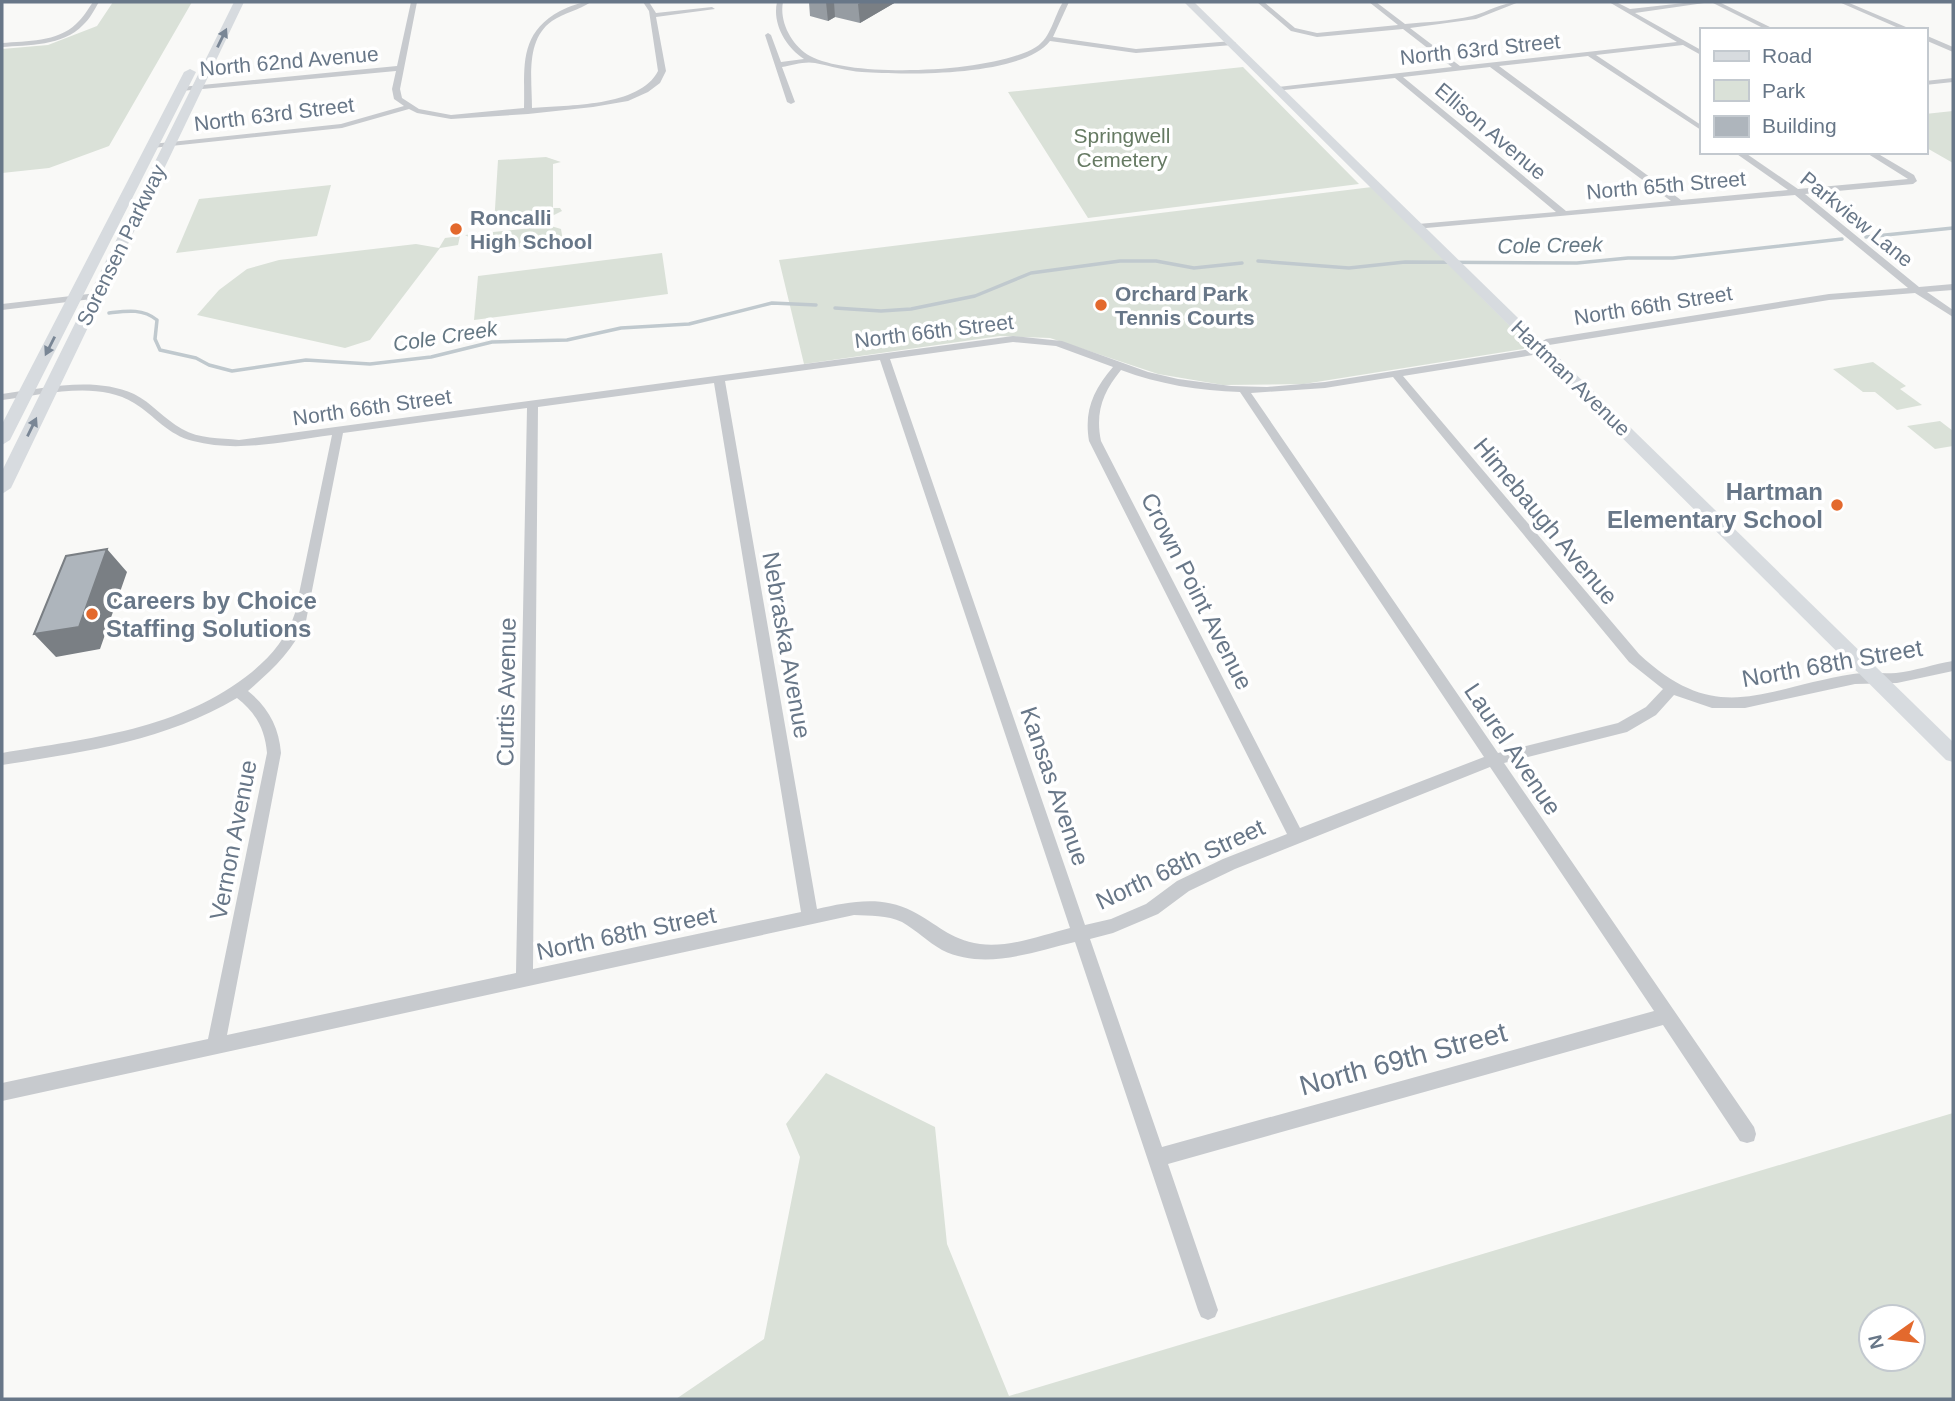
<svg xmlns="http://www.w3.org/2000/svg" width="1955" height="1401" font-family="Helvetica,sans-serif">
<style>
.green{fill:#dae1d8;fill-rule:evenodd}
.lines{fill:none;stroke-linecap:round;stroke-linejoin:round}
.stream{stroke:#c0c9ce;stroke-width:3.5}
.minor{fill:#c7cace;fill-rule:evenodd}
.secondary{fill:#d7dbdf;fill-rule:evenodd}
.primary{fill:#d7dbdf;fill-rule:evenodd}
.wall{fill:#969ca2}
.shaded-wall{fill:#7a7f84}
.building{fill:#aeb5bc;stroke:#7a7f84;stroke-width:2}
.oneway{fill:#798695}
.poi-dot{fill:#e3692d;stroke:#fff;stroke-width:2.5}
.labels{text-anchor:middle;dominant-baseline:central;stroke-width:7;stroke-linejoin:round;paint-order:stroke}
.far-street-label{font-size:21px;fill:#687788;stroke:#fff}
.far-park-label{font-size:21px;fill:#667a63;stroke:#fff}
.far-poi-label{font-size:21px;font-weight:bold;fill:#687788;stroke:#fff;text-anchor:start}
.far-water-label{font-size:21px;font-style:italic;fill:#647783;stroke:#fff}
.poi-label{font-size:24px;font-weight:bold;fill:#687788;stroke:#fff;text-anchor:end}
.street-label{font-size:24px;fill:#687788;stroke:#fff}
.near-street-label{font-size:28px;fill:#687788;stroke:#fff}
</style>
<rect width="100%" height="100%" fill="#f9f9f7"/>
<!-- green -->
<path class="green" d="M113,2H192L109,146L49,168L2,173V49L48,45L97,26Z
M1243,67L1359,184L1088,218L1008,92Z
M1953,111V163L1925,147V114Z
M546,157L561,162L553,164V208H560L562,211L546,219L494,225L498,160Z
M331,185L317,236L176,253L199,199Z
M1372,187L1529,345L1523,349L1304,384L1223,385L1158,374L1050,338L1000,336L804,364L779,260Z
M551,226L561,229L563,241L508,248L502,246V239L474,240L465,235Z
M460,236L458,245L440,248L370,340L345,348L197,315L219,290L247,269L279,260L416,244L439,248L445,238Z
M662,253L668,294L474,320L478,276Z
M1873,362L1906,386L1900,389L1922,405L1897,410L1875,392H1863L1833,369Z
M1940,421L1953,431V446L1935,449L1907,426Z
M826,1073L935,1127L947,1244L1009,1396L1953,1113V1399H676L764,1339L800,1157L786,1124ZM1871,1317H1913V1359H1871Z"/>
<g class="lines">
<!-- stream -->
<path class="stream" d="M1866,237L1953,228
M1258,261L1349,268L1405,262L1577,263L1628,258H1673L1842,239
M835,308L881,311L911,309L975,296L1031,273L1120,261H1156L1194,268L1242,263
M109,313C126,311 142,308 157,320L155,339L160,350L196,358L209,365L232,371L306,360L370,364L431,357L492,342L567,340L621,328L689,324L772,303L816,305"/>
<!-- minor -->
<path class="minor" d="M93,2H99C94,10 90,19 83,25C63,46 28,45 2,47V43C27,41 57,42 76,24C83,18 88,9 93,2Z
M411,2H417L400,89L402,98L419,109L451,115L524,108C525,67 518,34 560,11C570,6 580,2 591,2C579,10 564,13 552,21C525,40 532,79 532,108C567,105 640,107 658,71L649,11L643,2H649L656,13L712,7L715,9L656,17L666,71L660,83L648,92L628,101L593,107L528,114L451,119L417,113L409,109L342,128L152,148L148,146L152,144L341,124L404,106L394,99L392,89L396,71L181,91L177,89L181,87L397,66Z
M777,2H783C779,22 792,46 810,56C853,79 994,73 1036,47C1051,38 1054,16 1063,2H1069L1053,37L1136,49L1232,41L1236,43L1232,45L1136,53L1050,41C1022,77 905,75 862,72C846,71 831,66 815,63C805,61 792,65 782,67L795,102L791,104L787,102L765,35L768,33L771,35L781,62L804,59C786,47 772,24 777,2Z
M1257,2H1264L1295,28L1317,33L1398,25L1369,2H1376L1405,24C1428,22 1450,21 1472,16C1488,12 1502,2 1519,2L1476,19L1410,28L1460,66L1677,42L1609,2H1616L1630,9L1693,2H1719L1776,30H1767L1711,2L1635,13L1701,50V55L1683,45L1596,55L1701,125V130L1588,56L1499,66L1681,200L1788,190L1734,152H1744L1798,189L1908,179L1865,152H1875L1914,175L1917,181L1913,184L1805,194L1919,287L1953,284V290L1927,292L1953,310V317L1915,293L1829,300L1549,345L1533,355L1403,376L1639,654C1718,728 1763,688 1853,674C1867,672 1882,674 1896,673C1915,671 1934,664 1953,661V671L1897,683L1855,684L1745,708H1712L1674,695L1656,715L1627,732L1504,763L1754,1127L1756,1134L1754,1141L1747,1143L1740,1141L1663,1025L1168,1164L1218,1310L1215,1317L1208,1320L1201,1317L1198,1310L1075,942C1032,952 985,971 942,950C928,942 916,930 902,922C887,915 870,916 854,915L2,1101V1083L208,1039L267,753C265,729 256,713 237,698C165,741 84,752 2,765V753C90,738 180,730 252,672C271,656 287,638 295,613L332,435C286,441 238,453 193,441C168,435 155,416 134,403C97,380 43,395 2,400V394C44,388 94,376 134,394C152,403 164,419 182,429C199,439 220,438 239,440L1013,336L1062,341L1148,372L1178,379L1231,386L1267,387L1325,382L1530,349L1546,339L1829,294L1908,288L1795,195L1415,229V225L1418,224L1556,212L1395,78L1275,91L1274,89L1278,87L1452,67L1403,29L1317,37L1291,31ZM1490,67L1671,201L1566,211L1403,77ZM1013,342L1056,346L1113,367C1093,390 1084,411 1089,441L1287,834L1223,859L1177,881L1146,904L1111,919L1085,925L890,359ZM880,360L1070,928C1042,935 1009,948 980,944C948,939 938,924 912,911C881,895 848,902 817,909L725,381ZM1121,370C1158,384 1200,391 1240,392L1484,757L1300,828L1101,441C1095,412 1103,392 1121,370ZM1393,377L1629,662L1663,689L1646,707L1618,723L1498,753L1251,393L1325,388ZM714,383L801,912L533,969L538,407ZM527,408L516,973L227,1035L281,753C279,727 268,707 248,691C272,670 293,651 306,621L343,433ZM1490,767L1654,1011L1162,1147L1090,939L1113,933L1158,914L1189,891L1235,869Z
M1839,2H1847L1913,30H1903Z
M1925,35L1953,47V52L1925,40Z
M1953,78V82L1925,85V81Z
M97,293L100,294V298L2,310V304Z"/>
<!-- secondary -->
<path class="secondary" d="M1184,2H1194L1953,742V762L1946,760Z"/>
<!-- primary -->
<path class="primary" d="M234,2H244L11,488L2,494V471Z
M190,69L196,72L10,440L2,445V424L184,72Z"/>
</g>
<!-- wall -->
<path class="wall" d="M809,2H896L860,23L835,17L828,21L810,16Z"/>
<!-- shaded-wall -->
<path class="shaded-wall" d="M826,2H834L835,17L828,21Z
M862,2H896L860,23L858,4Z
M107,549L127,572L100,649L56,657L34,634Z"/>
<!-- building -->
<path class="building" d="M107,549L79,627L34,634L66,556Z"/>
<!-- one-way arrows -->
<defs><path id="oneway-solid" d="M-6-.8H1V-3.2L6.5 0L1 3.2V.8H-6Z" transform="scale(1.75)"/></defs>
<g class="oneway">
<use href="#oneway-solid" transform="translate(222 38) rotate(-64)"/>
<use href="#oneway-solid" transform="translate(50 346) rotate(117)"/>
<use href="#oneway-solid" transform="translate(32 427) rotate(-64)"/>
</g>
<!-- markers -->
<g class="poi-dot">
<circle cx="456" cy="229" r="7"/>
<circle cx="1101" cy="305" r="7"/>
<circle cx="1837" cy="505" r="7"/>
<circle cx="92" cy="614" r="7"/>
</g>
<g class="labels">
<!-- far-street labels -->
<g class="far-street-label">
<text transform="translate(1480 49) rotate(-6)">North 63rd Street</text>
<text transform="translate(289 61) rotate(-5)">North 62nd Avenue</text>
<text transform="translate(274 114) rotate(-7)">North 63rd Street</text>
<text transform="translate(1491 131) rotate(40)">Ellison Avenue</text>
<text transform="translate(1666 185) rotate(-5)">North 65th Street</text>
<text transform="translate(1857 219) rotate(39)">Parkview Lane</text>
<text transform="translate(121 245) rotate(-64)">Sorensen Parkway</text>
<text transform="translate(1653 305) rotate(-9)">North 66th Street</text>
<text transform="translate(934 331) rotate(-7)">North 66th Street</text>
<text transform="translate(1571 378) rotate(44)">Hartman Avenue</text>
<text transform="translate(372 407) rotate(-8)">North 66th Street</text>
</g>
<!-- far-park labels -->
<g class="far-park-label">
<text x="1122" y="135">Springwell<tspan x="1122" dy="24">Cemetery</tspan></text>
</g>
<!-- far-poi labels -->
<g class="far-poi-label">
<text x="470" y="217">Roncalli<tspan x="470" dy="24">High School</tspan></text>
<text x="1115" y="293">Orchard Park<tspan x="1115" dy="24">Tennis Courts</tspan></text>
</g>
<!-- far-water labels -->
<g class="far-water-label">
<text transform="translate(1550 245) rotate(-1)">Cole Creek</text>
<text transform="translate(445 336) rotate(-9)">Cole Creek</text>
</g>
<!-- poi labels -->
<g class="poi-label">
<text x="1823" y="491">Hartman<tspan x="1823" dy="28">Elementary School</tspan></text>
<text x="106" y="600" text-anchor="start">Careers by Choice<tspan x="106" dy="28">Staffing Solutions</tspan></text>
</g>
<!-- street labels -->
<g class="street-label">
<text transform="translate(1546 521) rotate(50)">Himebaugh Avenue</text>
<text transform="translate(1197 591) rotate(63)">Crown Point Avenue</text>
<text transform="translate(787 645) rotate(80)">Nebraska Avenue</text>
<text transform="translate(1832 663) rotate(-10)">North 68th Street</text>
<text transform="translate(506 692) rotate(-89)">Curtis Avenue</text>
<text transform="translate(1513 749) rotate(56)">Laurel Avenue</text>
<text transform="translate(1055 786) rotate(71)">Kansas Avenue</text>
<text transform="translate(233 840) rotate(-79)">Vernon Avenue</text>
<text transform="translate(1180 864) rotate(-25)">North 68th Street</text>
<text transform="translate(626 933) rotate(-12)">North 68th Street</text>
</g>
<!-- near-street labels -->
<g class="near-street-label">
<text transform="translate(1403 1059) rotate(-15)">North 69th Street</text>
</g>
</g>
<!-- border -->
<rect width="1955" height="1401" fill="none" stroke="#687788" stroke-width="7"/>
<!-- legend -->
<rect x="1700" y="28" width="228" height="126" fill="#ffffff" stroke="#c3c9cf" stroke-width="2"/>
<rect x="1714" y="51" width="35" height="10" fill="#d7dbdf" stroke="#c3c9cf" stroke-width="2"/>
<text x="1762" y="63" font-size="21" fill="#687788">Road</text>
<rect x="1714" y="80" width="35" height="21" fill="#dae1d8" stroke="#c3c9cf" stroke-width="2"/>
<text x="1762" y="98" font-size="21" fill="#687788">Park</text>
<rect x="1714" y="116" width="35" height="21" fill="#aeb5bc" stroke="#c3c9cf" stroke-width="2"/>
<text x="1762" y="133" font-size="21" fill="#687788">Building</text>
<!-- north arrow -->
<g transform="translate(1892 1338) rotate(256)"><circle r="33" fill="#ffffff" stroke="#c3c9cf" stroke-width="2"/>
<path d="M0-5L12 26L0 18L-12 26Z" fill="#e3692d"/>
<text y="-10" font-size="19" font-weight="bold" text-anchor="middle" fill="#687788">N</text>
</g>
</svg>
